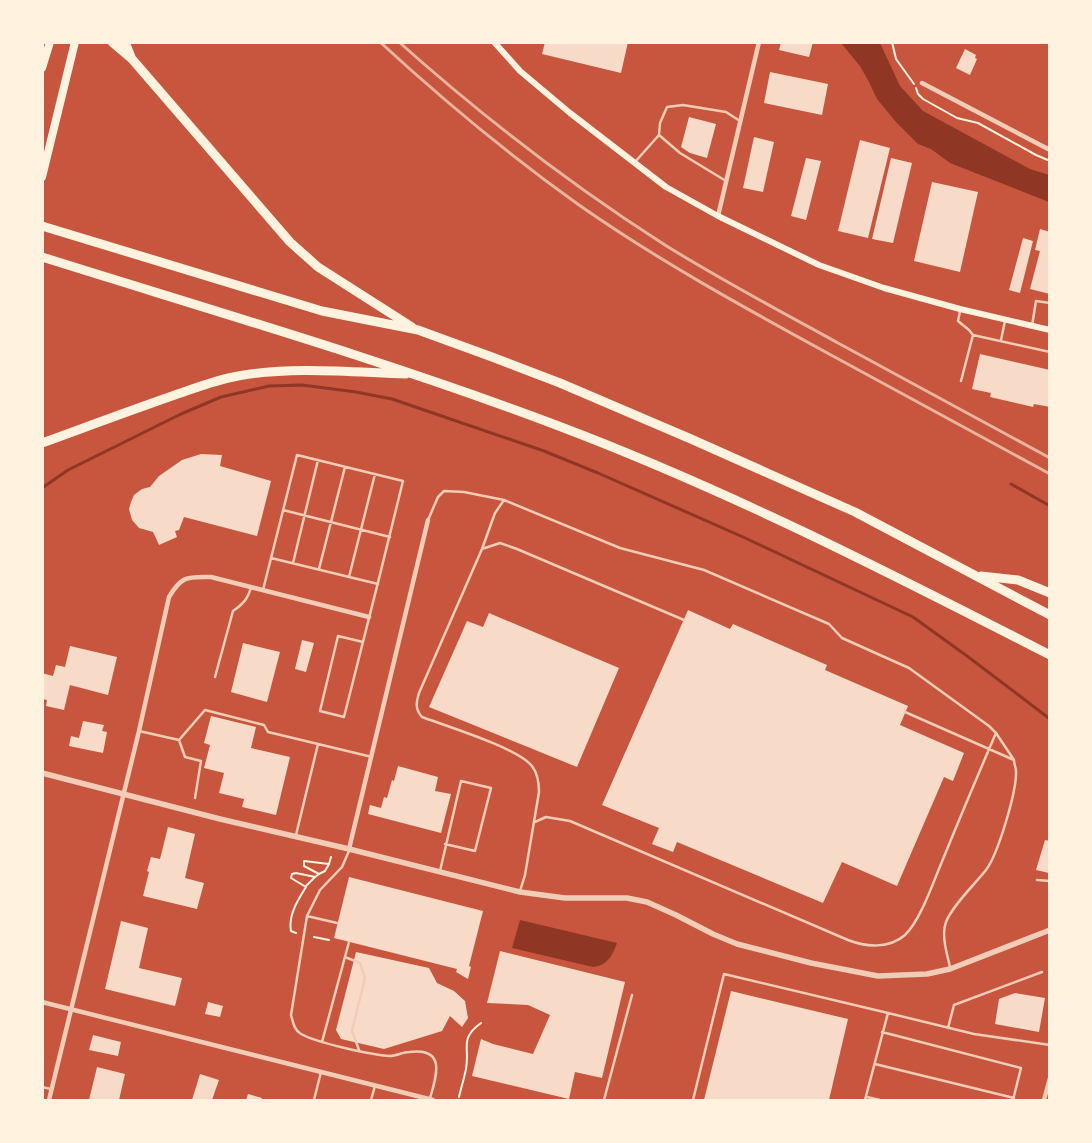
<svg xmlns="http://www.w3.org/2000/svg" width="1092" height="1143" font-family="Karla,sans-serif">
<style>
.water{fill:#8f3625}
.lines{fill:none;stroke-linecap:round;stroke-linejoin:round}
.stream{stroke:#8f3625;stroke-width:3}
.building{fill:#f7dbc8}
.path{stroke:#fff3e0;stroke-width:2}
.service{stroke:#f1ccb7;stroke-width:2.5}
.minor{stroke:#f1ccb7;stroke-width:4.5}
.tertiary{stroke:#f1ccb7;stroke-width:5.5}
.secondary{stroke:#fff3e0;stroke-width:6}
.trunk{stroke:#fff3e0;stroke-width:8}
.motorway{stroke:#fff3e0;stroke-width:9}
.rail{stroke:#e9b49f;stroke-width:3}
</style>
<rect width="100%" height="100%" fill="#c8553d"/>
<!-- water -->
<path class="water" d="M841,43H880L900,86L923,111L1030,169L1049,175V202L950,163L931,149L918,144L896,122L877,99L869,82L860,66Z
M520,920L617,943C612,956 608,965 593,967L512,948Z"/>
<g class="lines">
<!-- stream -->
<path class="stream" d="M1011,484L1050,506
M42,488L68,470L181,414L221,397L269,386L302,385L356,392L392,399L544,451L598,473L743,537L913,617L967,656L1050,719"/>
</g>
<!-- building -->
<path class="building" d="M545,42H628L621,73L542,54Z
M781,42H813L809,57L779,50Z
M965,49L976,55L975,58L977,59L970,75L956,68Z
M770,72L828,84L822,115L764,103Z
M689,117L716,124L707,158L690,153L681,147Z
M754,137L774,142L763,192L743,188Z
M860,140L890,148L868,238L838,231Z
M806,158L821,161L806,220L791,216Z
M891,158L912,163L893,243L872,239Z
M932,182L978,192L960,272L914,261Z
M1040,229L1050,232V294L1030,289L1040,251L1035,250Z
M1023,238L1033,241L1020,293L1009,290Z
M980,354L1050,370V407L1034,404L1033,407L990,397L991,393L972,389Z
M201,454L222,455L220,466L271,481L257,536L184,517L179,530L175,531L177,537L159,545L153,532L139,528L132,520L129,509L131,502L134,495L142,489L150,487L159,476L182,460Z
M688,610L730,629L733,624L827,665L825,670L908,706L900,725L964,753L953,781L944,777L897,886L842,862L823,903L677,842L673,852L652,844L659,828L602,805Z
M489,613L619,668L577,767L429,707L467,621L483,627Z
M302,640L314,643L306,672L295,669Z
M243,643L280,652L267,702L231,692Z
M70,646L117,657L108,695L70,685L64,710L46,706L47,700L42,699V673L53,676L56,665L65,667Z
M211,716L256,727L251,748L290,757L276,815L242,807L244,799L219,793L224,773L204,768L210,745L204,743Z
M83,721L104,725L102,731L107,732L103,753L69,746L71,736L79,738Z
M398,766L438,777L435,791L451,794L441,833L368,814L370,805L381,808L384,797L387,798L392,780L394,781Z
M168,827L195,834L185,878L204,883L197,909L143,896L149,872L147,871L151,857L160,859Z
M1045,840L1050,841L1049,873L1036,870Z
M349,877L483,911L469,966L471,967L468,979L456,972L457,969L334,938Z
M121,921L148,928L139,968L182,978L175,1006L105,989Z
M500,951L625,982L602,1078L575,1072L569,1099L472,1076L481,1039L493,1044L533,1054L550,1015L528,1005L487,1003Z
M356,952L429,968L437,983L454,991L465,1001L468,1018L462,1027L450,1016L442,1031L384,1049L341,1039L336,1030Z
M731,991L848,1019L829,1100H704Z
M1015,993L1045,998L1039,1032L995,1024L999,999Z
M208,1002L223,1006L220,1017L205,1014Z
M93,1035L121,1042L118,1056L89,1050Z
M97,1067L125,1074L119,1100H89Z
M200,1074L219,1080L212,1100H192Z
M248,1094L262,1098L261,1100H246Z"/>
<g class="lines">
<!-- path -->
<path class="path" d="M892,42L896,59L914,84
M916,88L918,94L923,99L957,118L978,123L1036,155L1050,161
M319,874L325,871L329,864
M306,886L315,877
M296,933L291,931C288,915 298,900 306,887L291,878L292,874L296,873L315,877L319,874L304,866V861L329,864L331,857
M314,937L329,940
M459,1097C461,1088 464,1079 466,1069C470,1047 459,1039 481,1023"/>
<!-- service -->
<path class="service" d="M635,162L659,135
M726,181L680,153L659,135L660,123L667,107L683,105L726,112L740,121
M960,311L958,321L969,330L973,335
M1032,326L1036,301L1050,303
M1001,340L1005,321
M961,381L973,335L1050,352
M504,500L495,513L482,549L419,693C416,703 415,709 422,717C446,726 518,748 532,766C538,774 539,783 539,792L525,875L520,891
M283,510L390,537
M428,520L438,497L444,491L464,492L504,500L620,548L704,570L829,624L842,638L909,668L989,726L996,733L1014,760
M482,549L500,543L517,549L684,620
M271,558L378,584
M293,563L318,460
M319,569L345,467
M349,577L375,474
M263,590L297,455L403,481C384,560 364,638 344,717L320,711L338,636L363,642
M215,677L233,611C243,604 248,599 251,587
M905,712L1014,760C1014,764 1016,768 1016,771C1017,791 998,854 986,870C975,884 952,906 946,922C941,935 947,954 950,967
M139,731L179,740L205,710L264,725L268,732L318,744L296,835
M179,740L185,757L201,761L195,798
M318,744L372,757
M535,822L546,817L570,821L848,940C866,947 889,949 905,935C920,921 933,883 941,864C959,820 977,777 996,733
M349,851L342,867L320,890L307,916L291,1015C293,1022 294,1030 301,1034C317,1043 372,1055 390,1056C396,1056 403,1052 409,1052C446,1047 437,1075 430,1098
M440,871L461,781L491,788L475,851L445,844
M1037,880L1050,881
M307,916L337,923
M345,957L360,963L365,978L352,1031L359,1050
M948,1028L954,1005L1042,972
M882,1032L1021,1068L1013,1100
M322,1042L349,942
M875,1064L1014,1098
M42,1087L51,1089
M867,1097L880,1100
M314,1100L321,1072
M371,1100L375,1086
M604,1100L632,995
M693,1100L724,974L888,1013
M865,1100L888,1013L974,1034L1050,1045"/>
<!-- minor -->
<path class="minor" d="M922,83L1050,150
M718,216L759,42
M349,849L428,520
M42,1002L433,1100
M49,1100L139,731L169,597C182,575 188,577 211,577L369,617
M1044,1100L1050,1078"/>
<!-- tertiary -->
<path class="tertiary" d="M42,773L220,819L349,849L520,892L565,898H627L647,902L676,915L713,934L737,944L811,963L878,976L927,974L950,969L1050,930"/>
<!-- secondary -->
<path class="secondary" d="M494,42L520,71L570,113L666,187L718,216L819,265L884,288L960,309L1050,330"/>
<!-- trunk -->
<path class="trunk" d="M42,68L50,42
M42,177L75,42"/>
<!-- motorway -->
<path class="motorway" d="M112,42L132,59L290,242L318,267L412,327
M125,42L131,57
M42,226L322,311L418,330L492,357L560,383L691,439L855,512L1050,615
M42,257C214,311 387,361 556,425C726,489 888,572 1050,655
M42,443C86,427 129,411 172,396C193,389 215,380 238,376C293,366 350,372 406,374
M981,576L1018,580L1050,593"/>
<!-- rail -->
<path class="rail" d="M380,42C443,100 509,155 579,205C659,261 745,308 831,355C904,395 977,434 1050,474
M399,42C483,117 571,185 665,245C721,280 780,311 838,343C908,381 979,419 1050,458"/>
</g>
<!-- border -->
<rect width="1092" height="1143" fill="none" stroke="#fff3e0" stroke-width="88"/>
</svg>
